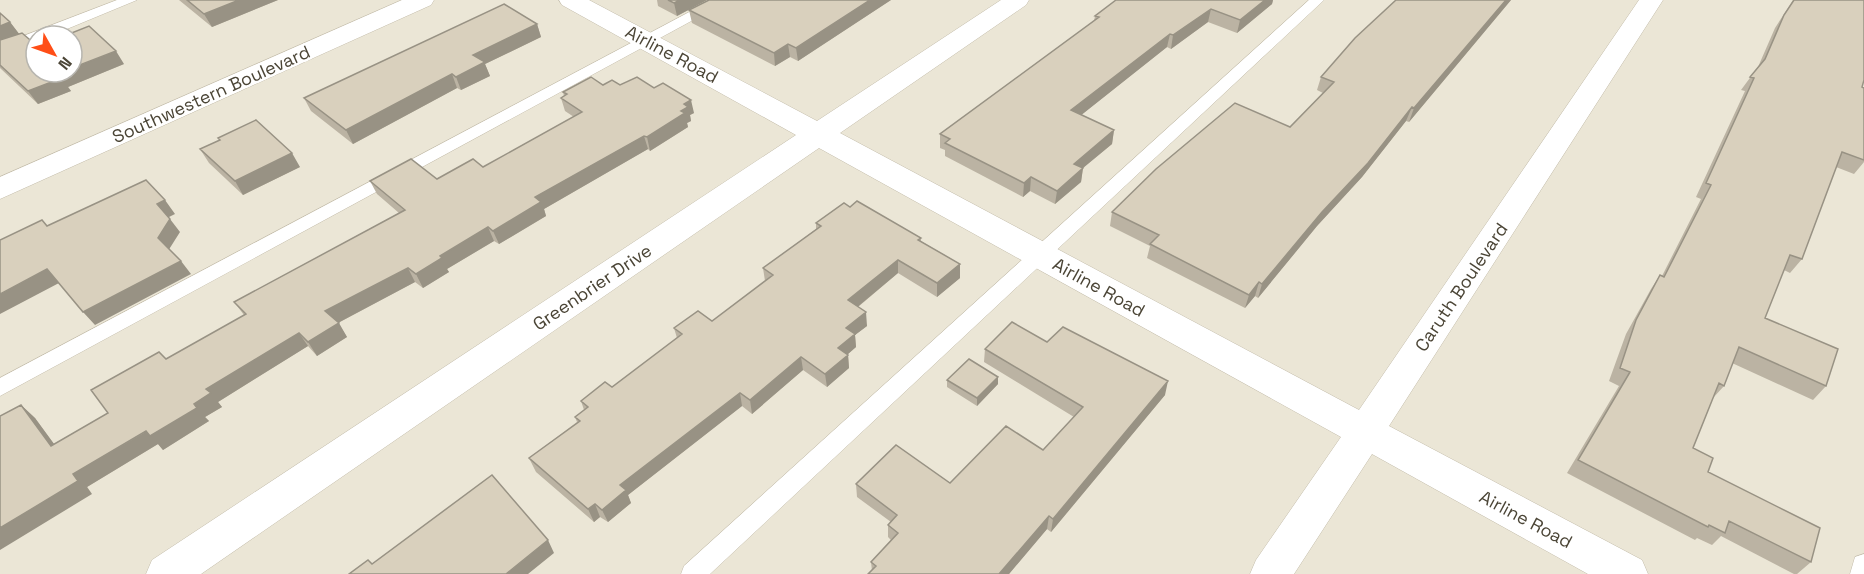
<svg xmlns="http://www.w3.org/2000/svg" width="1864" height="574" font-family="'Space Grotesk',sans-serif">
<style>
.residential{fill:#ebe6d6;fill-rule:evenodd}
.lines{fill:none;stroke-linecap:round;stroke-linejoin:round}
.service-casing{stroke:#c3bcaa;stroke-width:1}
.minor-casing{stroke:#c3bcaa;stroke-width:1}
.tertiary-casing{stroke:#c3bcaa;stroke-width:1}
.service{fill:#fff;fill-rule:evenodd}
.minor{fill:#fff;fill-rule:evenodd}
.tertiary{fill:#fff;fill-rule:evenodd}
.wall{fill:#bbb3a3}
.shaded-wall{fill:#989284}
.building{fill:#d9d0bd;stroke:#989284;stroke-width:1.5}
.labels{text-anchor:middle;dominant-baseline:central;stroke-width:4.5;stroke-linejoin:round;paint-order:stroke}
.street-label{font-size:18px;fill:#4b4536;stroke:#fff}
</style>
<rect width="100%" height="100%" fill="#f6f3e9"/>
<!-- residential -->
<path class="residential" d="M0,0H1864V574H0ZM36,36H72V72H36Z"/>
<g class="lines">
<defs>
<path id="service" d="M117,0H137L50,36H36V41L0,55V45Z
M712,0H730L0,396V378Z
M1309,0H1324L710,574H681L684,566Z
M1864,554V574H1850L1855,557Z"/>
<path id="minor" d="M559,0H589L817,121L1001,0H1029L1026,5L840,133L1359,410L1639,0H1663L1389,426L1642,560L1648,574H1588L1372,454L1294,574H1250L1256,560L1341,437L819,148L201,574H146L152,560L796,135L562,5Z"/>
<path id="tertiary" d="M402,0H434L431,5L0,199V177Z"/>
</defs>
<!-- service casing -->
<use href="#service" class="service-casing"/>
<!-- minor casing -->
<use href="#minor" class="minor-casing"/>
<!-- tertiary casing -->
<use href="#tertiary" class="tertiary-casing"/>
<!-- service -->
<use href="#service" class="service"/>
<!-- minor -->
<use href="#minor" class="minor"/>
<!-- tertiary -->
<use href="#tertiary" class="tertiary"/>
</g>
<!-- wall -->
<path class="wall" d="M179,0H278L212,27Z
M657,0H707L677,16L658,6Z
M891,0L798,61L790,57L775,66L692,23L689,10Z
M1116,0H1273L1272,4L1237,33L1208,22L1171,49L1167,47L1081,115L1114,130L1112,144L1083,168L1081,182L1055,204L1030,191L1023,197L945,156V150L940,148V134L1094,21L1095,16Z
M1396,0H1511L1409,122L1406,121L1362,177L1317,226L1258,298L1255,296L1245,308L1147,258L1150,246L1110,226L1112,212L1290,127L1323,93L1317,90L1321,77Z
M1793,0H1864L1862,87L1864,162L1854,174L1836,167L1802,259L1790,273L1784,270L1765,318L1826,386L1813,400L1732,363L1724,386L1713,398L1693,448L1708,472L1811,562L1797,574H1794L1721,536L1712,545L1697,538L1695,540L1567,473L1619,386L1609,381L1626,334L1651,289L1660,275L1662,276L1701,199L1696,197L1745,91L1741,90L1758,67L1775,28Z
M0,13L10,22L19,34L36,72L124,64L68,87L71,91L38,104L0,68Z
M537,24L541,37L485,64L490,76L461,90L457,88L353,144L311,111L304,98Z
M603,85H620L694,113L690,115L691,121L687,123L688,127L650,151L648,149L544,209L546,216L499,244L494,241L447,269L449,272L423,288L415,282L338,323L347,337L317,356L308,346L218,402L222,407L205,417L209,421L163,450L158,444L87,487L92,494L21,405L35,418L54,444L108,413L244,315L234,302L399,213L377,194L370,181L437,179L483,167L574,117L565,111L561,98L564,96L563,92Z
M218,138L300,167L243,195L209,163L200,149L219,140Z
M850,207L921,238V241L960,264V278L937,297L898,273L858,307L867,326L855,335L856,347L848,354L849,368L827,387L803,370L752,414L742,406L628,495L631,503L608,522L600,517L594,522L536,472L529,458L577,422L575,417L584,410L581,401L612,387L677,338L674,328L712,321L765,281L763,268L816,229V223Z
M1047,342L1165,395L1051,532L1047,529L1009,574H868L872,571L871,562L891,540L888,537V525L891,522L857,497L856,484L950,483L1043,450L1074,417L984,362L985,349Z
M947,380L998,384L977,406L947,387Z"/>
<!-- shaded-wall -->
<path class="shaded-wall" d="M239,0H278L212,27L204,14Z
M680,0H707L677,16L674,3Z
M870,0H891L798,61L796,48Z
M1265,0H1273L1272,4L1237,33L1240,20Z
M1506,0H1511L1409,122L1414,108Z
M1211,9L1208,22L1171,49L1173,35Z
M10,22L20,35L0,43V26Z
M537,24L541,37L485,64L490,76L461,90L456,77L473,55Z
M1170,34L1167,47L1070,124L1071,110Z
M788,44L790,57L775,66L774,53Z
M116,51L124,64L68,87L71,91L38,104L28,91L58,74L63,72H72V68Z
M452,74L457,88L353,144L346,130Z
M691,100L694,113L690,115L691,121L687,123L688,127L650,151L647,137L681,111L684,104Z
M1412,107L1406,121L1362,177L1317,226L1258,298L1262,284L1322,212Z
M1114,130L1112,144L1072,177L1074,164Z
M644,136L648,149L544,209L546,216L499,244L493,231L535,197Z
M292,153L300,167L243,195L235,181Z
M1083,168L1081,182L1055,204L1057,191Z
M1031,177L1030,191L1023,197L1024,183Z
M165,200L175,214L167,218L157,204Z
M170,219L180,232L168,251L158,238Z
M488,227L494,241L447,269L449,272L423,288L416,274L440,256Z
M898,260V273L849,314L848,300Z
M181,261L191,274L95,325L83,312Z
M960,264V278L937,297V283Z
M408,268L415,282L334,325L325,311Z
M47,269L59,283L0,314V294Z
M1259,282L1255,296L1245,308L1249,295Z
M866,312L867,326L855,335L856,347L840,361L838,348L846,328Z
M339,323L347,337L317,356L308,342Z
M299,333L308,346L218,402L222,407L205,417L209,421L163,450L158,444L87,487L92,494L0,550V528L73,474L194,404L206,389Z
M848,355L849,368L827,387L825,374Z
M801,357L803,370L752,414L750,400Z
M998,377V384L977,406V398Z
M1168,381L1165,395L1051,532L1053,519Z
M740,393L742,406L628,495L631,503L608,522L602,510L620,485Z
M21,405L35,418L65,459L51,446Z
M595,504L600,517L594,522L588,509Z
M1049,516L1047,529L1009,574H999Z
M548,540L554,553L528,574H506Z"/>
<!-- building -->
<path class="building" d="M187,0H239L204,14Z
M668,0H680L674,3Z
M709,0H870L796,48L788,44L774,53L689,10Z
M1116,0H1265L1240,20L1211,9L1173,35L1170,34L1071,110L1114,130L1074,164L1083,168L1057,191L1031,177L1024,183L945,143L950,139L940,134L1099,17L1095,16Z
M1396,0H1506L1414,108L1412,107L1368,163L1322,212L1262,284L1259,282L1249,295L1150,244L1159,235L1112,212L1156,169L1235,103L1290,127L1334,82L1321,77L1355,38Z
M1794,0H1864V80L1862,87L1864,88V160L1842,152L1802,259L1790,255L1765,318L1838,349L1826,386L1739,347L1724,386L1719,383L1693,448L1713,458L1708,472L1820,528L1811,562L1729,521L1725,533L1709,525L1708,527L1578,460L1630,372L1620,368L1636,320L1660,275L1664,277L1711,185L1706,183L1754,78L1750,77L1765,59L1784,15Z
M504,4L537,24L473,55L485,62L456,77L452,74L346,130L304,98Z
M0,13L10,22L0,26Z
M89,26L116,51L72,68V36H64Z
M22,33L36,45V72H63L58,74L62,78L28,91L0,65V40Z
M591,77L603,85L612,80L620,85L637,77L654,88L663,83L691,100L684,104L688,107L681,111L685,113L647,137L644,136L535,197L541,202L493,231L488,227L440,256L442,258L416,274L408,268L325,311L339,323L308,342L299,333L206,389L211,393L194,404L197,408L150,436L146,431L73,474L78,481L0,528V416L21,405L51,446L108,413L91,390L159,352L166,359L246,314L234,302L405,210L370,181L411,159L437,179L473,159L483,167L582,112L561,98L567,94L563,92Z
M256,120L292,153L235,181L200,149L220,140L218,138Z
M146,180L165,200L157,204L170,219L158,238L181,261L83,312L47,269L0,294V240L42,220L47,226Z
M857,201L921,238L918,240L960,264L937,283L898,260L848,300L866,312L846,328L855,334L838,348L848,355L825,374L801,357L750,400L740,393L620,485L626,490L602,510L595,504L588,509L529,458L580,421L575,417L588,407L581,401L605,382L612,387L682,334L674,328L698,311L712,321L773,275L763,268L821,226L816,223L844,203L850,207Z
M1012,322L1047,342L1063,327L1168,381L1053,519L1049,516L999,574H868L876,566L871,562L898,533L888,525L897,515L856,484L896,445L950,483L1006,426L1043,450L1083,407L985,349Z
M969,359L998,377L977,398L947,380Z
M492,475L548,540L506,574H349L368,560L372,564Z"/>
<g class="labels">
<!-- street labels -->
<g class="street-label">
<text transform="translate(672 54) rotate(28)">Airline Road</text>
<text transform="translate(211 94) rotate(-24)">Southwestern Boulevard</text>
<text transform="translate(592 287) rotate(-34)">Greenbrier Drive</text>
<text transform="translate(1099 287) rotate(29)">Airline Road</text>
<text transform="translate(1461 287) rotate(-56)">Caruth Boulevard</text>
<text transform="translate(1526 519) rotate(28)">Airline Road</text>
</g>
</g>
<!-- north arrow -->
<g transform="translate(54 54) rotate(130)"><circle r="28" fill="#ffffff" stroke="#b7b5af" stroke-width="1.5"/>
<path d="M0-4.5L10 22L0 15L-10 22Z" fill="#ff4e17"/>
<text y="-9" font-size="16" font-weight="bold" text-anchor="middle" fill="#4b4536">N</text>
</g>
</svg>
